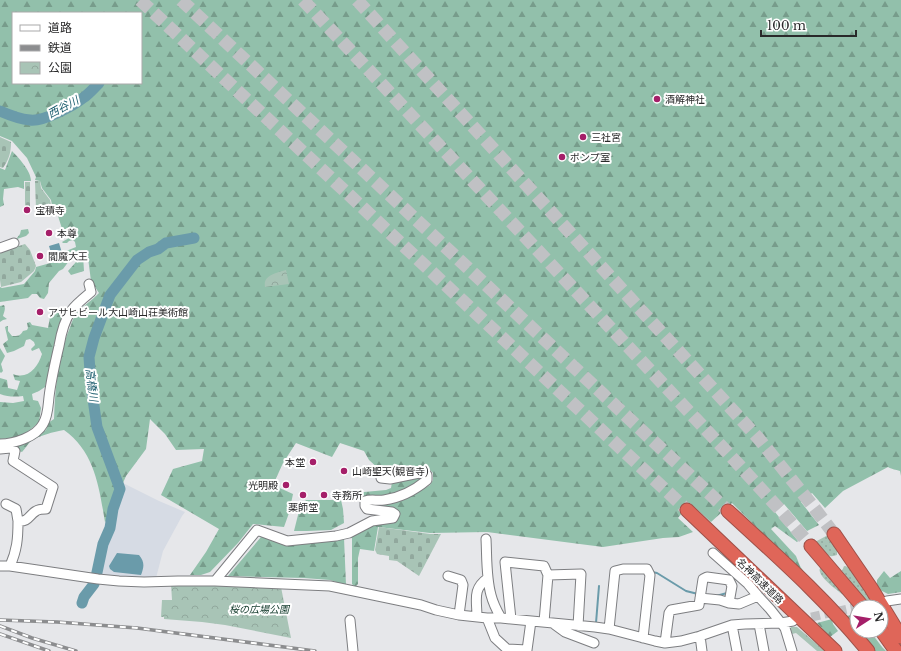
<svg xmlns="http://www.w3.org/2000/svg" width="901" height="651" font-family="'Libre Baskerville','Noto Sans JP',serif">
<style>
.built{fill:#d6dbe4}
.grass{fill:url(#grass-tufts)}
.forest{fill:url(#forest-firs);fill-rule:evenodd}
.cemetery{fill:url(#cemetery-stones)}
.park{fill:url(#park-crowns)}
.garden{fill:url(#garden-dots)}
.water{fill:#6a9baa}
.lines{fill:none;stroke-linecap:round;stroke-linejoin:round}
.stream{stroke:#6a9baa;stroke-width:2}
.river{stroke:#6a9baa;stroke-width:11}
.minor-tunnel{stroke:#c0c1c4;stroke-width:9;stroke-dasharray:9 4.5;stroke-linecap:butt}
.highway-tunnel{stroke:#c0c1c4;stroke-width:13;stroke-dasharray:13 6;stroke-linecap:butt}
.minor-casing{stroke:#7d7e81;stroke-width:11}
.highway-casing{stroke:#9f5149;stroke-width:15}
.minor{stroke:#fff;stroke-width:9}
.highway{stroke:#df6659;stroke-width:13}
.rail-casing{stroke:#8c8d8f;stroke-width:3.5}
.rail{stroke:#fff;stroke-width:2;stroke-dasharray:6;stroke-linecap:butt}
.poi-dot{fill:#a51f69;stroke:#fff;stroke-width:1.5}
.labels{text-anchor:middle;dominant-baseline:central;stroke-width:4;stroke-linejoin:round;paint-order:stroke}
.poi-label{font-size:10px;fill:#29292a;stroke:#fff;text-anchor:start}
.street-label{font-size:10px;fill:#29292a;stroke:#fff}
.park-label{font-size:10px;font-style:italic;fill:#103829;stroke:#fff}
.water-label{font-size:11px;font-style:italic;fill:#1a5c6d;stroke:#fff}
</style>
<defs>
<pattern id="grass-tufts" width="24" height="20" patternUnits="userSpaceOnUse"><rect width="24" height="20" fill="#a8c4b6"/><path d="M3 7l-1-3M5 7V3M7 7l1-3M15 17l-1-3M17 17v-4M19 17l1-3" fill="none" stroke="#91a89d"/></pattern>
<pattern id="forest-firs" width="22" height="20" patternUnits="userSpaceOnUse"><rect width="22" height="20" fill="#92c0ab"/><path d="M5 1l3.5 6h-7zM16 11l3.5 6h-7z" fill="#779c8b"/></pattern>
<pattern id="cemetery-stones" width="16" height="16" patternUnits="userSpaceOnUse"><rect width="16" height="16" fill="#a8c4b6"/><path d="M2 7V4a2 2 0 0 1 4 0v3zM10 15v-3a2 2 0 0 1 4 0v3z" fill="#91a89d"/></pattern>
<pattern id="park-crowns" width="20" height="18" patternUnits="userSpaceOnUse"><rect width="20" height="18" fill="#a8c4b6"/><path d="M2 6a3 3 0 1 1 6 0M12 15a3 3 0 1 1 6 0" fill="none" stroke="#91a89d"/></pattern>
<pattern id="garden-dots" width="8" height="8" patternUnits="userSpaceOnUse"><rect width="8" height="8" fill="#a8c4b6"/><path d="M2 2h.1M6 6h.1" fill="none" stroke="#91a89d" stroke-width="1.8" stroke-linecap="round"/></pattern>
</defs>
<rect width="100%" height="100%" fill="#e6e7ea"/>
<!-- built -->
<path class="built" d="M123,483L159,501L185,512L182,516L163,551L156,578L98,577L105,544L111,528L113,509Z"/>
<!-- grass -->
<path class="grass" d="M791,627H797L825,651H817L796,633L792,634L790,629Z"/>
<!-- forest -->
<path class="forest" d="M0,0H901V476L900,471C895,469 893,470 888,467L843,491L825,508L812,493L801,502L819,525L807,531L784,504L775,512L798,541L797,542L775,526L771,529L796,556L800,566L806,575L785,556L732,503L711,522L690,503L678,518L693,532L679,537L663,538L603,547L487,532L430,533L378,527L374,551L360,549L358,558V584L355,587L352,584V536L372,524L392,521L400,515L395,509L367,506V502H386L404,500L430,485L433,480V473L429,469L424,467L415,468L391,473L380,470L369,460L364,451L340,443L332,457L296,443L283,463L273,485L293,494L289,513L284,527L253,524L238,543L210,572L201,575H190L206,552L219,529L161,495L173,469L202,461L204,449L176,450L165,434L150,419L146,449L126,476L112,508L110,517L105,522C99,487 95,452 64,430C54,432 39,435 30,442C27,445 25,449 22,452L19,451L17,447L22,443L46,430L48,423L54,419C55,388 58,354 71,325C72,321 74,317 76,314C82,306 92,301 99,293L91,281L87,250L77,251L65,254L64,252L71,249L76,247L75,242L73,240L69,241L67,243H63L62,242L69,238L68,236L64,235L58,216L52,205L51,200L42,188L40,181L35,180L36,177L27,158L12,141L0,136ZM13,13H141V83H13Z
M12,151C19,158 31,171 31,181H24V189L18,187L4,189L3,199L4,205L0,207V168L5,170Z
M28,229L29,233L26,236L17,239V238L20,234L21,230Z
M83,255L84,271L71,275L68,271L76,262L73,257Z
M72,257L63,269L59,271L49,283L48,293L44,299L40,298L37,294H32L28,298L0,302V287L2,288L24,284L35,271L36,267Z
M4,305C6,309 4,312 3,316L7,319L3,320L0,322V306Z
M54,312L58,313L62,312L65,314L45,387L39,391L32,394L33,400L38,401L41,408L39,422C24,436 21,437 0,439V402L13,403L24,401L23,396C15,397 8,397 0,394V378L7,380L8,388L17,390L20,381L15,380L13,374C28,380 38,367 42,354L39,348L32,351L31,349L35,345L34,342L30,339L26,340L24,346L14,351L7,353L3,344L8,340L5,327L8,326V331L12,336C18,336 20,336 23,331L27,330L28,328L27,323L30,322L32,325L48,328L50,317Z
M0,348L5,356L1,364L3,371L1,373L0,372Z
M421,476L422,481L415,486L383,497H367L362,495L364,492L386,490L391,488L392,482Z
M306,500H341L343,509L344,523L331,530L307,531H294L300,507Z
M261,537L291,545L320,542L344,538L346,585L330,580L304,578L228,576Z
M884,571L890,578L901,571V592L888,594L880,590L877,584V580Z
M857,614V628L850,619L846,616Z
M832,619L833,624L838,631L830,637L817,623Z
M859,631H870L882,647L886,651H875Z"/>
<!-- cemetery -->
<path class="cemetery" d="M0,137L11,142C11,153 9,159 3,168L0,167Z
M35,181H40L41,188L50,200L51,205L36,209Z
M25,182H30V207H25Z
M25,244L30,250L36,266L34,271L21,282L1,287L0,280V252Z
M379,527L430,534H441L419,576L397,561L389,560V556L377,554L375,550Z"/>
<!-- park -->
<path class="park" d="M286,270L289,284L265,287C263,275 276,273 286,270Z
M171,584L281,587L291,638L225,625L202,622L164,619V617H161L162,600H172Z"/>
<!-- garden -->
<path class="garden" d="M828,535L837,549V555C834,556 831,557 828,555L815,542Z
M821,566L849,599C842,594 822,580 820,572C819,569 820,569 821,566Z
M844,566L848,567L875,607H870L842,571Z"/>
<!-- water -->
<path class="water" d="M59,243L62,253L52,256L49,246Z
M117,553L139,555C145,562 144,567 141,575L114,572L110,569L109,566Z"/>
<g class="lines">
<!-- stream -->
<path class="stream" d="M652,572L657,573L686,591L698,594
M716,596L727,593
M596,623L599,586"/>
<!-- river -->
<path class="river" d="M0,111C9,115 19,119 30,120C43,122 73,106 83,98C89,94 94,88 99,83
M96,577L103,544L110,528L113,509L120,489L97,427L91,385L89,357L94,338L110,295L137,260L149,252L158,249L166,243L194,238
M82,603L84,597L94,584"/>
<!-- minor-tunnel -->
<path class="minor-tunnel" d="M798,620L857,607"/>
<!-- highway-tunnel -->
<path class="highway-tunnel" d="M140,0L687,510
M181,0L728,511
M303,0L739,465L781,511L811,546
M357,0L759,439L812,505L834,534"/>
<defs>
<path id="minor" d="M0,248L14,243
M0,444C14,444 36,437 43,424C48,416 48,406 49,397C51,380 55,363 59,346C61,334 64,321 71,311C75,305 85,297 91,292L89,284
M0,449L11,448L15,451L13,461L53,487L46,509C43,509 39,509 36,511C28,516 29,522 18,521C18,539 17,550 10,566
M6,504L16,509L18,521
M486,539C487,557 486,577 491,595C493,603 497,611 501,618
M713,553L748,584L758,596L770,609L785,628L792,651
M0,566H10L98,579L119,581L144,582L178,581H215L330,586L421,605L436,610L459,615L487,618H501L595,627L609,629L655,641L665,643L681,641L700,636L732,625L745,624L781,623L793,621
M548,575L581,574L578,626
M448,576L461,580L463,585L459,615
M215,581L257,530L287,541L336,536L349,533L372,521L393,518L395,514L392,512L367,509L365,506V501C371,499 377,501 384,500C399,498 415,490 427,480V475L424,472L390,479L381,478
M700,598L720,600L729,603L739,604L758,596
M887,601L901,599
M477,617C477,600 472,589 488,578
M487,618L495,638L507,649L527,650L531,621
M511,619L505,562L544,566L548,575L544,622
M350,620L353,651
M554,624L565,632L594,643
M759,624L764,651
M732,625L737,651
M609,629L615,571L623,569H647L650,575L643,638
M700,636L702,651
M665,643L669,613L671,610L699,605L703,579L707,577L729,580L732,586L729,603"/>
<path id="highway" d="M687,510L835,651
M728,511C777,556 826,599 868,651
M834,534L871,588L901,637
M811,546L863,607
M881,630L896,651"/>
</defs>
<!-- minor casing -->
<use href="#minor" class="minor-casing"/>
<!-- highway casing -->
<use href="#highway" class="highway-casing"/>
<!-- minor -->
<use href="#minor" class="minor"/>
<!-- highway -->
<use href="#highway" class="highway"/>
<defs>
<path id="rail" d="M0,620L57,622L137,628L315,651
M0,626L32,638L76,651
M0,634L49,651"/>
</defs>
<!-- rail casing -->
<use href="#rail" class="rail-casing"/>
<!-- rail -->
<use href="#rail" class="rail"/>
</g>
<!-- markers -->
<g class="poi-dot">
<circle cx="657" cy="99" r="4"/>
<circle cx="583" cy="137" r="4"/>
<circle cx="562" cy="157" r="4"/>
<circle cx="27" cy="210" r="4"/>
<circle cx="49" cy="233" r="4"/>
<circle cx="40" cy="256" r="4"/>
<circle cx="40" cy="312" r="4"/>
<circle cx="313" cy="462" r="4"/>
<circle cx="344" cy="471" r="4"/>
<circle cx="286" cy="485" r="4"/>
<circle cx="303" cy="495" r="4"/>
<circle cx="324" cy="495" r="4"/>
</g>
<g class="labels">
<!-- poi labels -->
<g class="poi-label">
<text x="665" y="99">酒解神社</text>
<text x="591" y="137">三社宮</text>
<text x="570" y="157">ポンプ室</text>
<text x="35" y="210">宝積寺</text>
<text x="57" y="233">本尊</text>
<text x="48" y="256">閻魔大王</text>
<text x="48" y="312">アサヒビール大山崎山荘美術館</text>
<text x="305" y="462" text-anchor="end">本堂</text>
<text x="352" y="471">山崎聖天(観音寺)</text>
<text x="278" y="485" text-anchor="end">光明殿</text>
<text x="332" y="495">寺務所</text>
<text x="303" y="507" text-anchor="middle">薬師堂</text>
</g>
<!-- street labels -->
<g class="street-label">
<text transform="translate(760 581) rotate(44)">名神高速道路</text>
</g>
<!-- park labels -->
<g class="park-label">
<text x="259" y="609">桜の広場公園</text>
</g>
<!-- water labels -->
<g class="water-label">
<text transform="translate(63 107) rotate(-28)">西谷川</text>
<text transform="translate(92 385) rotate(83)">高橋川</text>
</g>
</g>
<!-- legend -->
<rect x="12" y="12" width="130" height="72" fill="#ffffff" stroke="#a9a9aa"/>
<rect x="20" y="25" width="20" height="6" fill="#ffffff" stroke="#a9a9aa"/>
<text x="48" y="32" font-size="12" fill="#29292a">道路</text>
<rect x="20" y="45" width="20" height="6" fill="#8c8d8f" stroke="#a9a9aa"/>
<text x="48" y="52" font-size="12" fill="#29292a">鉄道</text>
<rect x="20" y="62" width="20" height="12" fill="url(#park-crowns)" stroke="#a9a9aa"/>
<text x="48" y="72" font-size="12" fill="#29292a">公園</text>
<!-- north arrow -->
<g transform="translate(869 619) rotate(78)"><circle r="19" fill="#ffffff" stroke="#a9a9aa"/>
<path d="M0-3L7 15L0 10L-7 15Z" fill="#a51f69"/>
<text y="-6" font-size="11" font-weight="bold" text-anchor="middle" fill="#29292a">N</text>
</g>
<!-- scale -->
<path d="M761 30v6h95v-6" fill="none" stroke="#29292a" stroke-width="2"/>
<text x="767" y="30" font-size="12" fill="#29292a" stroke="#ffffff" stroke-width="3" paint-order="stroke">100 m</text>
</svg>
